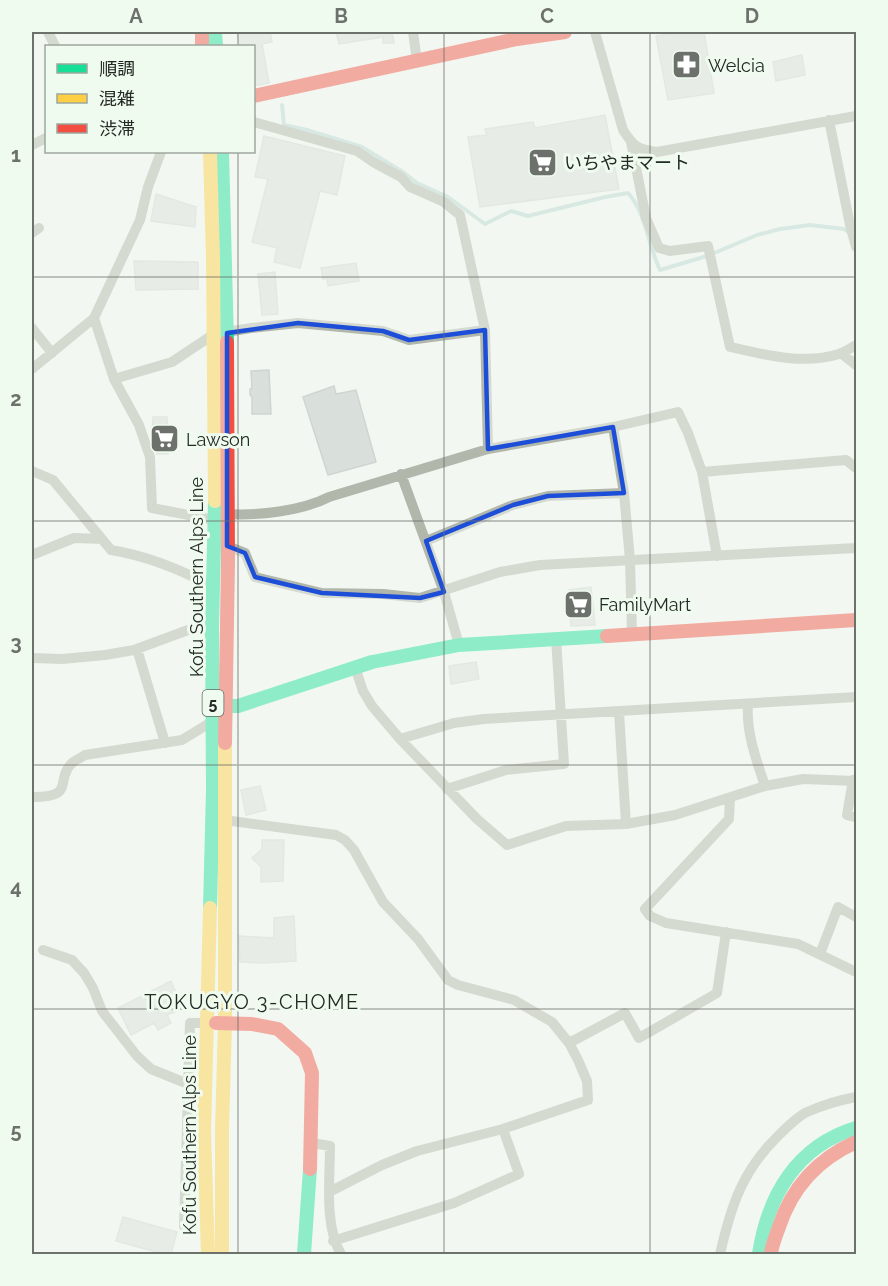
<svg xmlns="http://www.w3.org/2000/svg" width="888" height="1286" font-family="Raleway,'Noto Sans JP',sans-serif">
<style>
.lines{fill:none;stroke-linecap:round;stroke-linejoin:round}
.stream{stroke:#b9d8d2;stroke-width:4}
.building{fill:#d9dfda;stroke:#cfd5d1;stroke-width:1.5}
.street{stroke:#b2b7ac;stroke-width:10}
.fast{stroke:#16e098;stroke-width:14}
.slow{stroke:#ffcf43;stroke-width:14}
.jam{stroke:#f24e42;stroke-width:14}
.marked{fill:none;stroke:#1d4ed8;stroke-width:4.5;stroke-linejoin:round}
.grid{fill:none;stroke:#6d716c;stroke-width:1.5;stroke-opacity:0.55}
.labels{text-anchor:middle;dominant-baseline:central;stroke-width:6;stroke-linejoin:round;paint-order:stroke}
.shield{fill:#effbee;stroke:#626861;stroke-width:1.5}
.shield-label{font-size:16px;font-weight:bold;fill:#252925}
.poi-label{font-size:18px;fill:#252925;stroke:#effbee;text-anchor:start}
.street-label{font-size:18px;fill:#252925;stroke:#effbee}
.neighbourhood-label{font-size:20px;letter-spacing:1.5px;fill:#252925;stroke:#effbee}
.neatline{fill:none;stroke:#6d716c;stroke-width:2}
.grid-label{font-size:20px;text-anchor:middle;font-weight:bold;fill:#6d716c}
</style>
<rect width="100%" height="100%" fill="#f2f8f1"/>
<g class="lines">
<!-- stream -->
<path class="stream" d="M282,105L284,125L307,130L362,147L403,172L417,183L448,197L485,224L511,211L528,216L605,197L628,193C646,213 648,245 660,270L707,256L757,235L780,229L810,225L844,229L848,232"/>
</g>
<!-- building -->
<path class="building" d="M252,32H270L272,42L262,44L269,83L254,86V46H240L237,34Z
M336,32H392L394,43H383V37L339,44Z
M681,32H704L714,93L668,100L656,36Z
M802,55L805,75L776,81L773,62Z
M605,115L619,189L480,207L468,137L487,135L485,129L533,122L535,128Z
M264,136L345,156L337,195L320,191L300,268L274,262L277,248L252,242L268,179L255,177Z
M156,194L196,207L195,227L151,221Z
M134,261L198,262V289L136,290Z
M356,263L359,281L328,286L327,278L323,279L321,268Z
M275,272L278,314L262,315L258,274Z
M269,370L271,414H252V397L250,395V389L252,388L251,371Z
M334,386L336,394L356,390L376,462L328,475L303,397Z
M153,417H167L168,454H157L152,440Z
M591,587L595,625L571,626L569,590Z
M476,662L479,679L451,684L449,666Z
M260,786L266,810L246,815L241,790Z
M262,840H284L283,881L261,882V867L252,858L262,849Z
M294,916L296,961L264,963L240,962L239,936L274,938V918Z
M171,981L183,1008L167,1015L171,1023L158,1030L154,1023L131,1035L118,1008Z
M123,1217L177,1232L171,1254H164L116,1241Z"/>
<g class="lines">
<!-- street -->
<path class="street" d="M48,32L55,46
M413,32L417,61
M595,32L623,130C634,147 637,149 657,152L856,116
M829,120L850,225L856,247
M254,122L357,151L373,162L401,177L410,187L444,202L460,215L485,330L488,449
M631,142L646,218L659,248L670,251L708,246L730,347C765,355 804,365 839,354C845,352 851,348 856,345
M32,145L46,138
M32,233L39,228
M94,318L114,379L139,425L150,457L152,508L215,520
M32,328L52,353
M841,353L856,365
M32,369L94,318L140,220L148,187L161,152
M114,379L172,362L214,334L251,328L298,323L383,331L409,340L485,330
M613,427L624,493L630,560L632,633
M32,471L53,480L111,550C148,556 180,569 213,587
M702,472L717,556
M401,474L444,592L459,645
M227,514C257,516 302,511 329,497L488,449L613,427L678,412L688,433L702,472L846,460L856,468
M426,541L513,505L548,496L624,493
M227,546L245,553L255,577L322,593L383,594L420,598L500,572L540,565L856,548
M32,555L74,538L102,539
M137,649L165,743
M32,658L62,659L105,655L134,650L188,630L212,629
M355,667L363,691L372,706L400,739L477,819L507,845L566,826L626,824L675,815L765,786L803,779L856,781
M748,704C746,733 756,759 765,786
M619,712L626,824
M400,739L454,723L484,719L856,697
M853,780L847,815L856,817
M447,789L506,770L564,764L556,638
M32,797C77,797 54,781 72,763C75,760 81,758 85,755L182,740L213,721
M730,798L729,819L645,909L650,916L666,923L798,944L856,972
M224,820L336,835L345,840L354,850L383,902L418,939L448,980L458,985L514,1000L552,1022L569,1043L578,1060L587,1081L588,1100L503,1129L417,1151L382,1165L331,1191
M43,950L72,960L84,973L93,988L102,1011L137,1056L151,1069L188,1084
M820,954L838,907L856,917
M569,1043L625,1013L639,1038L717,993L726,932
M312,1143L330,1146C330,1179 324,1226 341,1254
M184,1226L190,1023H206
M333,1241L454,1203L519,1174L503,1129
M720,1254C731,1206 742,1171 779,1135C787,1127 797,1117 807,1112C823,1105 840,1100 856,1097"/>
<!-- fast -->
<path class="fast" d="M215,32L216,46
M222,152L227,342
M215,706H238L372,662L459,645L607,636
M210,908L213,789L212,629L215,501
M304,1254L310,1169
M759,1254C768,1195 797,1146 856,1128"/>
<!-- slow -->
<path class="slow" d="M210,152L213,259L215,501
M208,1254L204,1133L210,908
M222,1254V1129L225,1023V743"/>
<!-- jam -->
<path class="jam" d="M202,32V46
M254,96L517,39L565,32
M607,636L856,620
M225,743L228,563L227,342
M216,1023L252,1024L278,1029L305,1053L312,1073L310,1169
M771,1254C772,1244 776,1236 779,1227C792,1187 818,1159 856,1142"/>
</g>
<!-- marked area -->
<path d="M0 0H888V1286H0ZM298,323L383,331L409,340L485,330L488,449L613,427L624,493L548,496L513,505L426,541L444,592L420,598L322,593L255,577L245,553L227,546V333Z" fill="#f2f8f1" fill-opacity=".55" fill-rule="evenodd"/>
<path class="marked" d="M298,323L383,331L409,340L485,330L488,449L613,427L624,493L548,496L513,505L426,541L444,592L420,598L322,593L255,577L245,553L227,546V333Z"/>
<!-- grid -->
<path class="grid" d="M238,32V46M444,32V1254M650,32V1254M238,152V1254M32,277H856M32,521H856M32,765H856M32,1009H856"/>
<!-- icons -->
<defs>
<symbol id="pharmacy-square" viewBox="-11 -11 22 22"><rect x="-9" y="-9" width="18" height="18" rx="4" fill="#6d716c" stroke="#effbee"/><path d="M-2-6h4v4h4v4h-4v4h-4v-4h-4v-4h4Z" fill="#fff"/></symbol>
<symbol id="supermarket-square" viewBox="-11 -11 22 22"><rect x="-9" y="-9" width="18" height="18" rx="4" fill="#6d716c" stroke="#effbee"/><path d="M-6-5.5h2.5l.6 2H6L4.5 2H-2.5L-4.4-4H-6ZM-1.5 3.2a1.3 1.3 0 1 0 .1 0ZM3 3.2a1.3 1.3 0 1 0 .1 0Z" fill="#fff"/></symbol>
</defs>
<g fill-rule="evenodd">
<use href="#pharmacy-square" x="670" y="48" width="33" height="33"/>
<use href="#supermarket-square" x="526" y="146" width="33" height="33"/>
<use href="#supermarket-square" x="148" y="422" width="33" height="33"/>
<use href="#supermarket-square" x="562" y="588" width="33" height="33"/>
</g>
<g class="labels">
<!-- shield labels -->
<rect class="shield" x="202.5" y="690" width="21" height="26" rx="4.5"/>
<g class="shield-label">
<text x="213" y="703">5</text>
</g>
<!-- poi labels -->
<g class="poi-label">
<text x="708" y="65">Welcia</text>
<text x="564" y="162">いちやまマート</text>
<text x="186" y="439">Lawson</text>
<text x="599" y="604">FamilyMart</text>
</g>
<!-- street labels -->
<g class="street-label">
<text transform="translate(196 577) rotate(-90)">Kofu Southern Alps Line</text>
<text transform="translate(189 1135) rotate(-90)">Kofu Southern Alps Line</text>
</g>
<!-- neighbourhood labels -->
<g class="neighbourhood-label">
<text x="252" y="1002">TOKUGYO 3-CHOME</text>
</g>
</g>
<!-- border -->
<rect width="888" height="1286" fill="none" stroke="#effbee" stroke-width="66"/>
<!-- legend -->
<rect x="45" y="45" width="210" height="108" fill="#effbee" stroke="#9ea79e" stroke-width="1.5"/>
<rect x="57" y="64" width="30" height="9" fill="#16e098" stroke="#9ea79e" stroke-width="1.5"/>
<text x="99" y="75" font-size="18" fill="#252925">順調</text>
<rect x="57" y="94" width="30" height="9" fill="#ffcf43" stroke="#9ea79e" stroke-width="1.5"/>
<text x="99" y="105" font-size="18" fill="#252925">混雑</text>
<rect x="57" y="124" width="30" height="9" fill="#f24e42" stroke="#9ea79e" stroke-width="1.5"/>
<text x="99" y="135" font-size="18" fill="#252925">渋滞</text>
<rect x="33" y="33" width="822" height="1220" class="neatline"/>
<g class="grid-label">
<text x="136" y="23">A</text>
<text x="341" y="23">B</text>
<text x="547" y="23">C</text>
<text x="752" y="23">D</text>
<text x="16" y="162">1</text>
<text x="16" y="406">2</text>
<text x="16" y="650">3</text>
<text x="16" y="894">4</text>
<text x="16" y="1138">5</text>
</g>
</svg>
